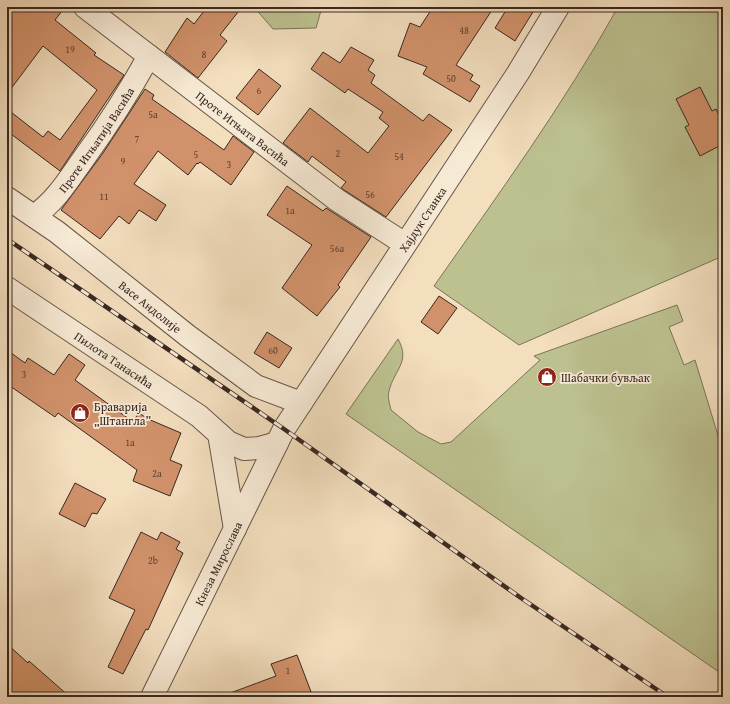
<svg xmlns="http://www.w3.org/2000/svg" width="730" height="704" font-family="'Gentium Book Plus',serif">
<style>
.green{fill:#bdc190;stroke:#7a7459}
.building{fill:#d1926b;stroke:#382822}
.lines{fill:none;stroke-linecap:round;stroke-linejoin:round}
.minor-casing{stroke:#675649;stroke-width:24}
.minor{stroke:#f7ead5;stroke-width:22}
.rail-casing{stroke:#382822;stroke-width:4.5}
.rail{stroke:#f7ead5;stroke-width:3;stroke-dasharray:9;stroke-linecap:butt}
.labels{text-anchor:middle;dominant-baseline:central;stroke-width:3.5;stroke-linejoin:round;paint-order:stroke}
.number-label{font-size:10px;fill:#5e4234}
.street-label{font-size:12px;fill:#382822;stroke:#f7ead5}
.poi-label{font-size:12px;fill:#382822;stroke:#f7ead5;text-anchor:start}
</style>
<rect width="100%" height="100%" fill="#f3debe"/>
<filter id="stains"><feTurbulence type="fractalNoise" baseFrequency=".005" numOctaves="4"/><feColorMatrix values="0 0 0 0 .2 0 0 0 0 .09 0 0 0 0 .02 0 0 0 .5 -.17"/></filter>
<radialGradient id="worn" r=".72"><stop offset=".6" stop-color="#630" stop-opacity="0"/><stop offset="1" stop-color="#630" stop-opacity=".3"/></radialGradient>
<!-- green -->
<path class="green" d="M254,7H322L316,28L273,29Z
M618,7H723V256L519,345L434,286C498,195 564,104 618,7Z
M677,305L683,321L669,327L684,365L695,360L723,452V670L719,672L346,414L398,339C411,362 394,370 389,391C387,397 390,405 391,410L418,432L441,444L451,442L540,360L534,356Z"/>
<!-- building -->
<path class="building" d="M7,7H65L55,20L96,53L94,55L124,75L60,171L7,131V109L43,137L48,131L60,140L97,90L43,46L7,94Z
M207,7H242L220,35L227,41L198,78L165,52L187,18L194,24Z
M433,7H494L456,65L473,75L470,80L480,86L470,102L423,74L427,67L398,56L410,23L420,27Z
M508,7H536L515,41L495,28Z
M351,47L374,60L368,70L375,75L371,83L423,121L429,114L452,130L386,217L341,188L346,182L312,156L308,162L283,143L310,108L368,153L389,126L379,118L383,112L348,89L345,93L311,69L323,52L340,63Z
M259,69L281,86L258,115L236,98Z
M700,87L712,111L716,109L723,123V144L700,156L685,127L689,125L676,99Z
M145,89L154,95L152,99L224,150L233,136L254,152L231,185L200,162L198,164L197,163L188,175L158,151L134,184L166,205L156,221L139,210L129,224L119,216L100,239L61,210L103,153Z
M287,186L323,211L326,208L371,237L338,285L340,287L317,316L282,288L312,245L267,215Z
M439,296L457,308L438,334L421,322Z
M267,332L292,348L279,368L254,353Z
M7,350L25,363L28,358L54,375L69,354L85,365L75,380L129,419L130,418L133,421L139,413L148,419L181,433L170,460L182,465L170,496L133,481L137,470L58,413L55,417L7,384Z
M75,483L106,499L97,514L92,513L85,527L59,514Z
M141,532L157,540L161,532L180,542L176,549L183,553L148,630L146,629L123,674L108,667L135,610L109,598Z
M7,644L28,663L29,661L70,697H7Z
M297,655L313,697H225V695L276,676L271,664Z"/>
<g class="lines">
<defs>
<g id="minor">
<path id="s1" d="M85,7L337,200L405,244"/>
<path id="s2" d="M7,198L57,232L188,336L256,386L301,403"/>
<path id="s3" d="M34,216C56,201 69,179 84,158C108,125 129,92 149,56"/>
<path id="s4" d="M7,288L199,416L228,442L244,449L259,448L277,443"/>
<path d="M219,434L235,529"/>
<path id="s5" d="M152,697L284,429L518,73L558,7"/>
</g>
</defs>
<!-- minor casing -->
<use href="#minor" class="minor-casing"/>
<!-- minor -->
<use href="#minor" class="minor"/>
<defs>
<path id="rail" d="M7,239L284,429L521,598L668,697"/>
</defs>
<!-- rail casing -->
<use href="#rail" class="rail-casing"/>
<!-- rail -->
<use href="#rail" class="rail"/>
</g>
<!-- icons -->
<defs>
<symbol id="shop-disc" viewBox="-11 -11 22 22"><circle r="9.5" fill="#8f2418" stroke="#f7ead5"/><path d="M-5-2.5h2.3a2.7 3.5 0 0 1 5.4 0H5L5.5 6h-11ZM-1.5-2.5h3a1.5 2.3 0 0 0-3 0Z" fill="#fff"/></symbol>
</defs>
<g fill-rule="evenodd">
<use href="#shop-disc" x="536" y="366" width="22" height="22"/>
<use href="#shop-disc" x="69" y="402" width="22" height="22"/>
</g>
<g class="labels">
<!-- number labels -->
<g class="number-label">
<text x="464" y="30">48</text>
<text x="70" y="49">19</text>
<text x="204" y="54">8</text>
<text x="451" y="78">50</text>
<text x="259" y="90">6</text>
<text x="153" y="114">5a</text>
<text x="137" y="138">7</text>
<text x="338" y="153">2</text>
<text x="196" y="154">5</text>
<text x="399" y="156">54</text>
<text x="123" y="161">9</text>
<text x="229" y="164">3</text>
<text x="370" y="194">56</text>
<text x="104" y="196">11</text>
<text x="290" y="210">1a</text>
<text x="337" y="248">56a</text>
<text x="273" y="350">60</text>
<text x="24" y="374">3</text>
<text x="130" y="442">1a</text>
<text x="157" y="473">2a</text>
<text x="153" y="560">2b</text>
<text x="288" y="670">1</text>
</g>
<!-- street labels -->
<g class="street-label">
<text stroke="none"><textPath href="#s1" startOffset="199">Проте Игњата Васића</textPath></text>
<text stroke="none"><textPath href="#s3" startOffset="99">Проте Игњатија Васића</textPath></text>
<text stroke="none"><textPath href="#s5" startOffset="550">Хајдук Станка</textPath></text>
<text stroke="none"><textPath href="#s2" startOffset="180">Васе Андолије</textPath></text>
<text stroke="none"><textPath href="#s4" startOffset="129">Пилота Танасића</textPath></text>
<text stroke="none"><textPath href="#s5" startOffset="149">Кнеза Мирослава</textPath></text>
</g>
<!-- poi labels -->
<g class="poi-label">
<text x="561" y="377">Шабачки бувљак</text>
<text x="94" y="406">Браварија<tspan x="94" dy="14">„Штангла”</tspan></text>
</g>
</g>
<!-- margin -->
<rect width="730" height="704" fill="none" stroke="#f3debe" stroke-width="24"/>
<rect x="8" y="8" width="714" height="688" fill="none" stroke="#382822" stroke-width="2"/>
<rect x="12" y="12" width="706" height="680" fill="none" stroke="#382822"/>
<rect width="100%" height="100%" filter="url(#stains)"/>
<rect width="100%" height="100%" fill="url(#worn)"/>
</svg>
